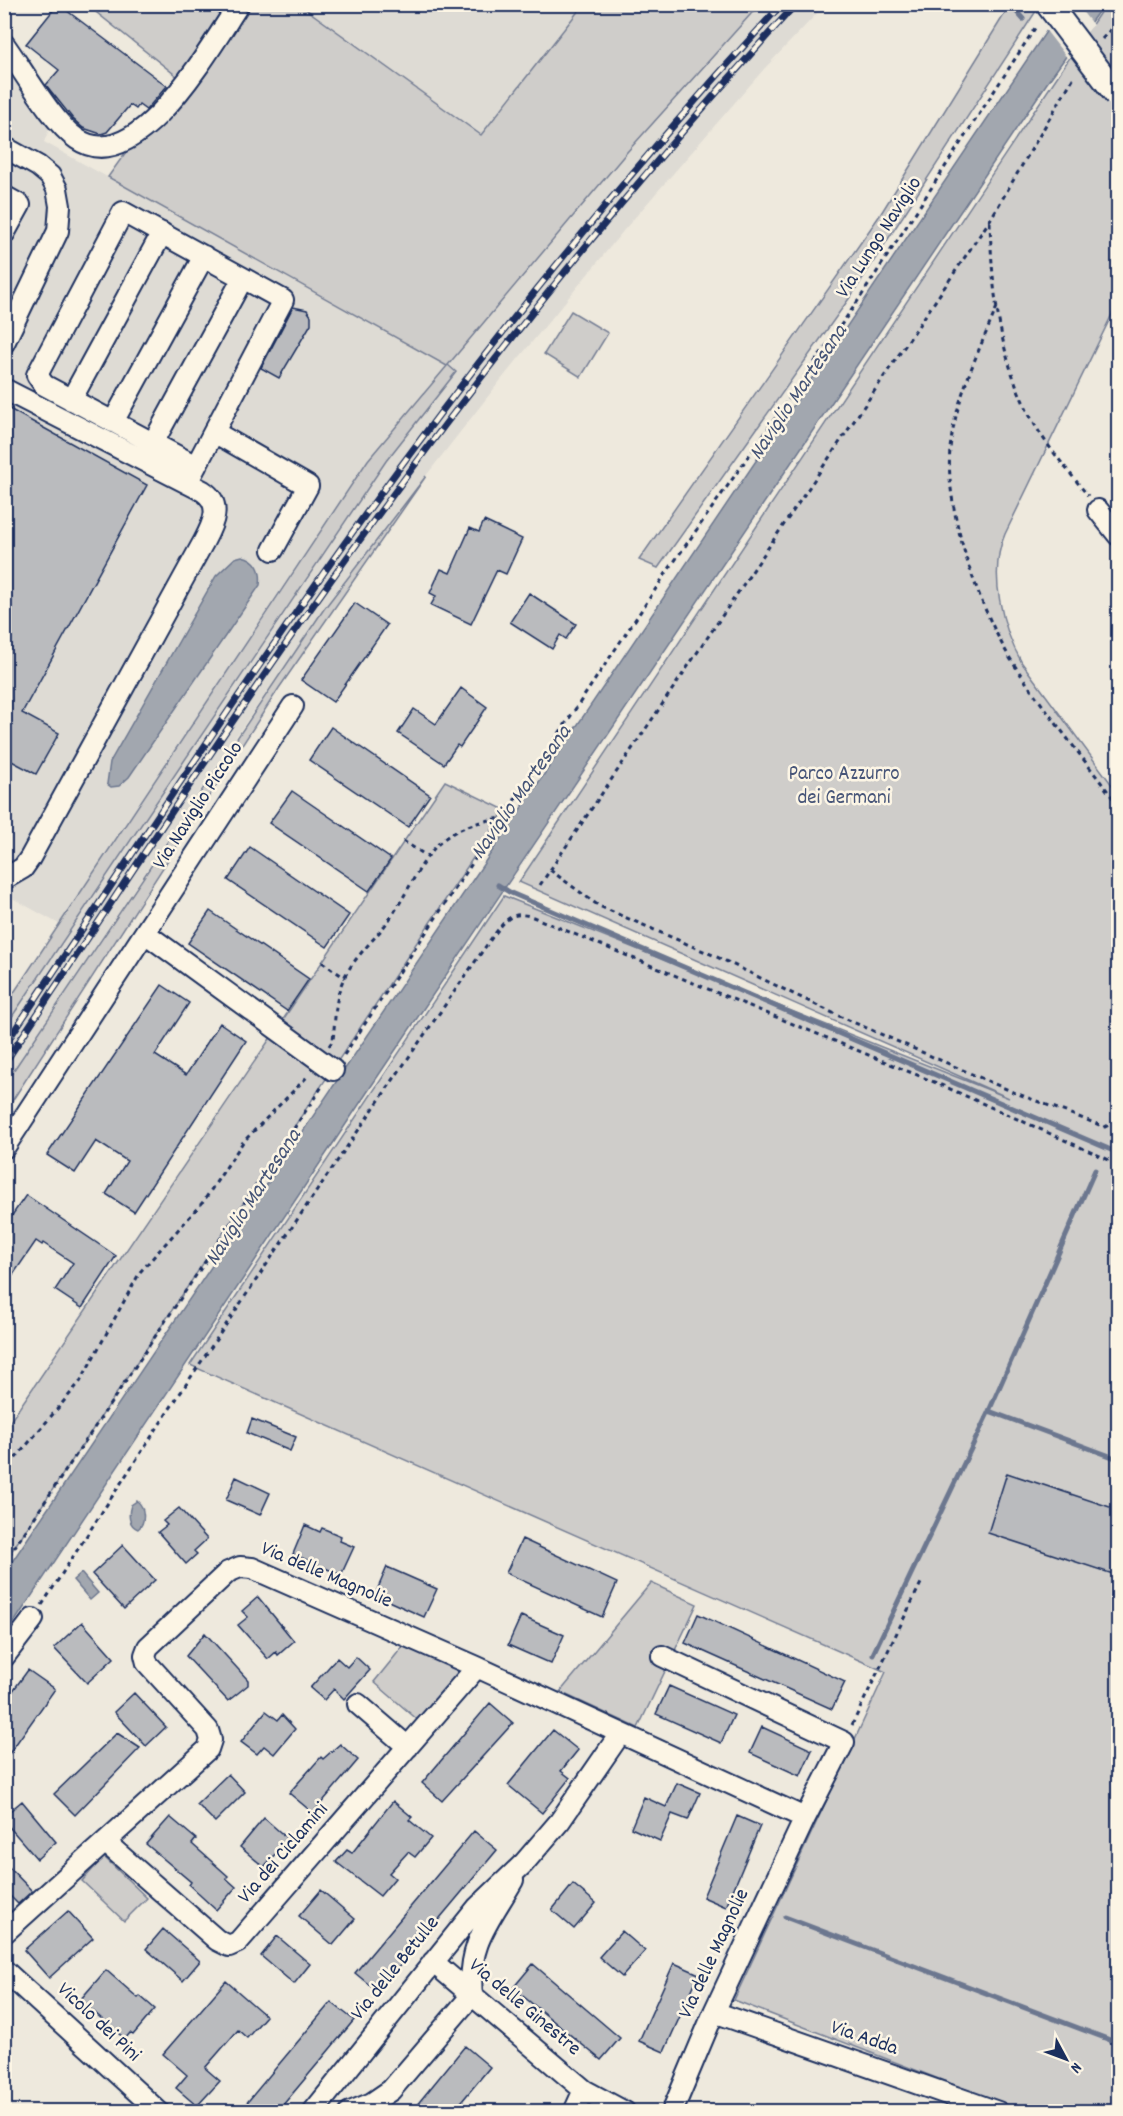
<svg xmlns="http://www.w3.org/2000/svg" width="1123" height="2116" font-family="Dekko,sans-serif">
<style>
.built{fill:#dedbd4}
.green{fill:#cfcdca;stroke:#757e94;stroke-width:1.5}
.water{fill:#a2a7af;stroke:#6c778f;stroke-width:1.5}
.pier{fill:#eee9dd}
.lines{fill:none;stroke-linecap:round;stroke-linejoin:round}
.stream{stroke:#6c778f;stroke-width:5}
.building{fill:#babbbe;stroke:#1b2f5e;stroke-width:1.5}
.minor-casing{stroke:#1b2f5e;stroke-width:24}
.path{stroke:#1b2f5e;stroke-width:3;stroke-dasharray:4.5 4.5;stroke-linecap:butt}
.minor{stroke:#fcf5e5;stroke-width:20}
.rail-casing{stroke:#1b2f5e;stroke-width:7}
.rail{stroke:#fcf5e5;stroke-width:4.5;stroke-dasharray:14;stroke-linecap:butt}
.major-bridge-casing{stroke:#1b2f5e;stroke-width:28;stroke-linecap:butt}
.major-bridge{stroke:#fcf5e5;stroke-width:24}
.labels{text-anchor:middle;dominant-baseline:central;stroke-width:5;stroke-linejoin:round;paint-order:stroke}
.street-label{font-size:21px;fill:#1b2f5e;stroke:#fcf5e5}
.park-label{font-size:21px;fill:#485679;stroke:#fcf5e5}
.water-label{font-size:22px;font-style:italic;fill:#445376;stroke:#fcf5e5}
</style>
<rect width="100%" height="100%" fill="#eee9dd"/>
<filter id="ink" filterUnits="userSpaceOnUse"><feTurbulence type="fractalNoise" baseFrequency=".0167" numOctaves="2"/><feDisplacementMap in="SourceGraphic" scale="12" xChannelSelector="R" yChannelSelector="G"/><feConvolveMatrix kernelMatrix="1 2 1 2 8 2 1 2 1" color-interpolation-filters="sRGB"/></filter>
<g filter="url(#ink)">
<!-- built -->
<path class="built" d="M300,5H583L481,135Z
M759,5H825L764,69L624,230L500,381L375,541L324,609L228,748L5,1083V1027L386,461L456,372L447,366L368,460L59,924L5,894L4,56L52,122L44,142L447,365L627,152Z"/>
<!-- green -->
<path class="green" d="M87,5H300L481,135L583,5H759L627,152L448,365L456,372L386,461L5,1027V1006L368,460L447,366L108,177L179,78Z
M1002,5H1040L853,293L658,568L639,560L880,215L1007,10Z
M1105,5H1118V302L1005,534C988,573 1002,628 1022,663L1118,793V2111H1022L734,2000L886,1672L190,1365L504,896L1009,1098L519,882Z
M571,311L608,333L581,377L544,354Z
M426,476L279,688L5,1112V1083L324,609Z
M445,781L505,810L5,1561V1429Z
M651,1583L697,1604L638,1728L560,1692Z
M404,1645L462,1671L419,1721L374,1682Z
M104,1857L147,1898L124,1921L82,1881Z"/>
<!-- water -->
<path class="water" d="M1064,5H1103L1047,83L372,1085L5,1636V1572Z
M242,556C257,559 262,571 260,585L129,777L119,786L111,787L107,784L110,762L216,576L235,558Z
M137,1501C145,1507 146,1523 138,1529C128,1525 128,1514 131,1505Z
M81,1573L98,1593L90,1600L73,1580Z"/>
<!-- pier -->
<path class="pier" d="M1060,4L1077,5L1093,25L1068,59L1044,28Z"/>
<g class="lines">
<!-- stream -->
<path class="stream" d="M1010,4L1023,19
M498,885L511,893L1118,1153
M989,1411L1118,1459
M873,1654L989,1411L1095,1170
M785,1917L1118,2043"/>
</g>
<!-- building -->
<path class="building" d="M58,4L167,86L146,110L139,105L136,109L130,105L107,132L101,134L83,128L73,119L46,85L59,70L26,44Z
M293,307L307,310L311,316V324L279,378L261,368Z
M4,406L147,485L22,713L59,733L36,774L4,757Z
M484,521L522,539L506,574L497,570L471,624L431,605L436,596L430,593L441,569L450,573L470,528L479,532Z
M529,593L576,624L566,639L560,635L552,649L510,622Z
M355,603L387,625L333,702L301,680Z
M461,688L487,707L460,747L457,745L444,764L398,733L414,709L436,724Z
M331,727L430,795L408,827L309,760Z
M292,791L391,859L369,891L269,823Z
M250,847L349,915L327,947L228,880Z
M210,911L309,979L287,1011L188,943Z
M162,985L189,1003L155,1055L186,1075L220,1023L246,1041L134,1212L106,1194L127,1161L96,1141L75,1173L47,1155Z
M26,1195L116,1256L82,1308L55,1290L73,1263L43,1243L42,1245L36,1241L4,1288V1227Z
M252,1419L296,1437L290,1451L247,1433Z
M1007,1473L1119,1510V1576L988,1533Z
M236,1477L270,1493L260,1515L226,1500Z
M179,1508L207,1539L194,1551L197,1554L186,1564L158,1532L167,1525L163,1521Z
M305,1525L320,1532L322,1528L341,1536L340,1541L354,1547L341,1575L293,1554Z
M522,1539L617,1583L602,1617L506,1573Z
M123,1545L155,1580L124,1609L92,1574Z
M387,1567L437,1589L424,1617L375,1595Z
M258,1597L294,1641L278,1655L276,1652L268,1659L238,1625L248,1617L242,1611Z
M698,1614L845,1682L832,1709L685,1643Z
M521,1616L564,1635L551,1664L508,1645Z
M82,1622L114,1658L87,1683L54,1648Z
M205,1633L248,1680V1685L228,1701L186,1656Z
M356,1657L370,1670L344,1699L334,1689L324,1700L310,1688L337,1658L347,1667Z
M28,1670L55,1689L4,1761V1703Z
M669,1686L734,1715L721,1743L656,1714Z
M134,1693L166,1727L146,1746L114,1712Z
M490,1703L513,1723L442,1801L422,1783Z
M266,1711L278,1720L282,1715L295,1729L274,1754L264,1746L257,1754L241,1742Z
M762,1727L812,1750L800,1776L750,1753Z
M553,1730L578,1750L561,1771L570,1778L542,1813L508,1785Z
M117,1733L140,1748L75,1815L54,1794Z
M340,1744L358,1760L313,1813L289,1793L321,1757L323,1759Z
M228,1774L245,1792L215,1822L197,1804Z
M677,1783L700,1793L688,1820L672,1814L660,1841L631,1828L644,1797L666,1807Z
M22,1801L56,1842L37,1859L4,1821V1816Z
M393,1801L412,1817L409,1820L431,1838L415,1857L408,1852L389,1873L395,1878L380,1896L336,1862L347,1850L352,1853Z
M737,1816L760,1826L726,1907L703,1897Z
M170,1817L196,1839L192,1844L228,1876L226,1878L236,1887L216,1910L189,1885L191,1882L146,1844Z
M264,1818L288,1839L264,1867L240,1847Z
M474,1831L497,1850L378,1992L355,1973Z
M4,1862L32,1891L18,1904L4,1890Z
M573,1884L596,1903L574,1929L552,1910Z
M321,1890L355,1919L333,1945L299,1916Z
M68,1911L93,1938L49,1978L24,1950Z
M163,1929L200,1961L183,1981L146,1949Z
M622,1931L645,1951L622,1977L599,1957Z
M277,1936L310,1964L294,1984L261,1956Z
M674,1963L699,1974L664,2052L639,2041Z
M533,1964L620,2038L601,2060L513,1988Z
M106,1970L138,1998L140,1996L155,2009L133,2035L130,2033L125,2039L80,2000Z
M226,1981L266,2016L247,2038L238,2030L205,2068L220,2081L197,2106L176,2088L187,2075L163,2054Z
M331,2002L354,2020L320,2061L277,2112H239Z
M465,2046L490,2067L453,2112H411Z"/>
<g class="lines">
<defs>
<path id="minor" d="M4,44C23,70 52,122 77,139C137,180 212,44 239,4
M4,147L38,166L50,176L57,189L60,206L58,231L4,343
M4,196L20,205L4,234
M4,389L203,491C223,504 213,524 204,541L30,858L23,868L4,879
M71,400L162,233
M113,422L204,256
M214,432L308,486L273,550
M153,443L243,278
M187,483L283,300L123,212L37,375L44,385L196,466
M1098,510L1118,535
M145,933L333,1070
M4,1148L293,706
M662,1656L844,1742L805,1818
M4,1657L33,1619
M358,1704L408,1747
M105,1842L217,1940L229,1946L238,1942L477,1667
M4,1933L208,1749L211,1740L208,1730L147,1663L145,1655L148,1647L228,1572L240,1567L252,1568L477,1667L805,1818L714,2012L672,2112
M433,1962L584,2090L625,2112
M4,1970L159,2112
M714,2012L998,2112
M313,2112L477,1908L524,1863L560,1821L620,1734
M350,2112L372,2103L391,2090L472,1995C467,1944 489,1922 513,1880
M574,2112L584,2090"/>
</defs>
<!-- minor casing -->
<use href="#minor" class="minor-casing"/>
<!-- path -->
<path class="path" d="M1102,39L1118,21
M990,222C992,290 999,357 1031,418C1046,446 1069,471 1088,496
M997,307C979,350 958,394 951,441C941,504 980,613 1015,666C1047,714 1084,759 1118,805
M403,841L427,856
M550,870L599,906L715,956L837,1015L1013,1092L1105,1127L1118,1120
M540,885L990,220L1075,75
M322,962L345,978
M329,1046L333,1040C335,1022 335,1001 341,985C351,958 378,938 393,914C428,859 429,829 501,818
M344,1055L669,569L860,298L1037,25
M4,1472L80,1382L140,1272L203,1202L243,1142L308,1076
M4,1563L323,1085
M42,1605C187,1378 339,1157 493,936C506,920 511,910 533,917L939,1084L1118,1164
M852,1725L922,1581"/>
<!-- minor -->
<use href="#minor" class="minor"/>
<defs>
<path id="rail" d="M4,1046C121,872 235,696 357,526C488,344 630,169 782,4
M4,1064C124,885 240,704 367,530C500,346 643,171 796,4"/>
</defs>
<!-- rail casing -->
<use href="#rail" class="rail-casing"/>
<!-- rail -->
<use href="#rail" class="rail"/>
<defs>
<path id="major-bridge" d="M1048,4L1117,95"/>
</defs>
<!-- major-bridge casing -->
<use href="#major-bridge" class="major-bridge-casing"/>
<!-- major-bridge -->
<use href="#major-bridge" class="major-bridge"/>
</g>
</g>
<g class="labels">
<!-- street labels -->
<g class="street-label">
<text transform="translate(880 238) rotate(-57)">Via Lungo Naviglio</text>
<text transform="translate(199 806) rotate(-57)">Via Naviglio Piccolo</text>
<text transform="translate(326 1576) rotate(23)">Via delle Magnolie</text>
<text transform="translate(284 1854) rotate(-49)">Via dei Ciclamini</text>
<text transform="translate(715 1954) rotate(-65)">Via delle Magnolie</text>
<text transform="translate(396 1969) rotate(-51)">Via delle Betulle</text>
<text transform="translate(524 2008) rotate(40)">Via delle Ginestre</text>
<text transform="translate(98 2023) rotate(43)">Vicolo dei Pini</text>
<text transform="translate(864 2039) rotate(19)">Via Adda</text>
</g>
<!-- park labels -->
<g class="park-label">
<text x="844" y="775">Parco Azzurro<tspan x="844" dy="24">dei Germani</tspan></text>
</g>
<!-- water labels -->
<g class="water-label">
<text transform="translate(799 393) rotate(-56)">Naviglio Martesana</text>
<text transform="translate(522 793) rotate(-55)">Naviglio Martesana</text>
<text transform="translate(254 1198) rotate(-57)">Naviglio Martesana</text>
</g>
</g>
<!-- margin -->
<rect width="1123" height="2116" fill="none" stroke="#fcf5e5" stroke-width="24"/>
<rect x="12" y="12" width="1099" height="2092" fill="none" stroke="#1b2f5e" stroke-width="2" filter="url(#ink)"/>
<!-- north arrow -->
<g transform="translate(1066 2059) rotate(131)" stroke="#fcf5e5" stroke-width="4.5" paint-order="stroke">
<path d="M0-4.5L10 22L0 15L-10 22Z" fill="#1b2f5e"/>
<text y="-9" font-size="16" font-weight="bold" text-anchor="middle" fill="#1b2f5e">N</text>
</g>
</svg>
